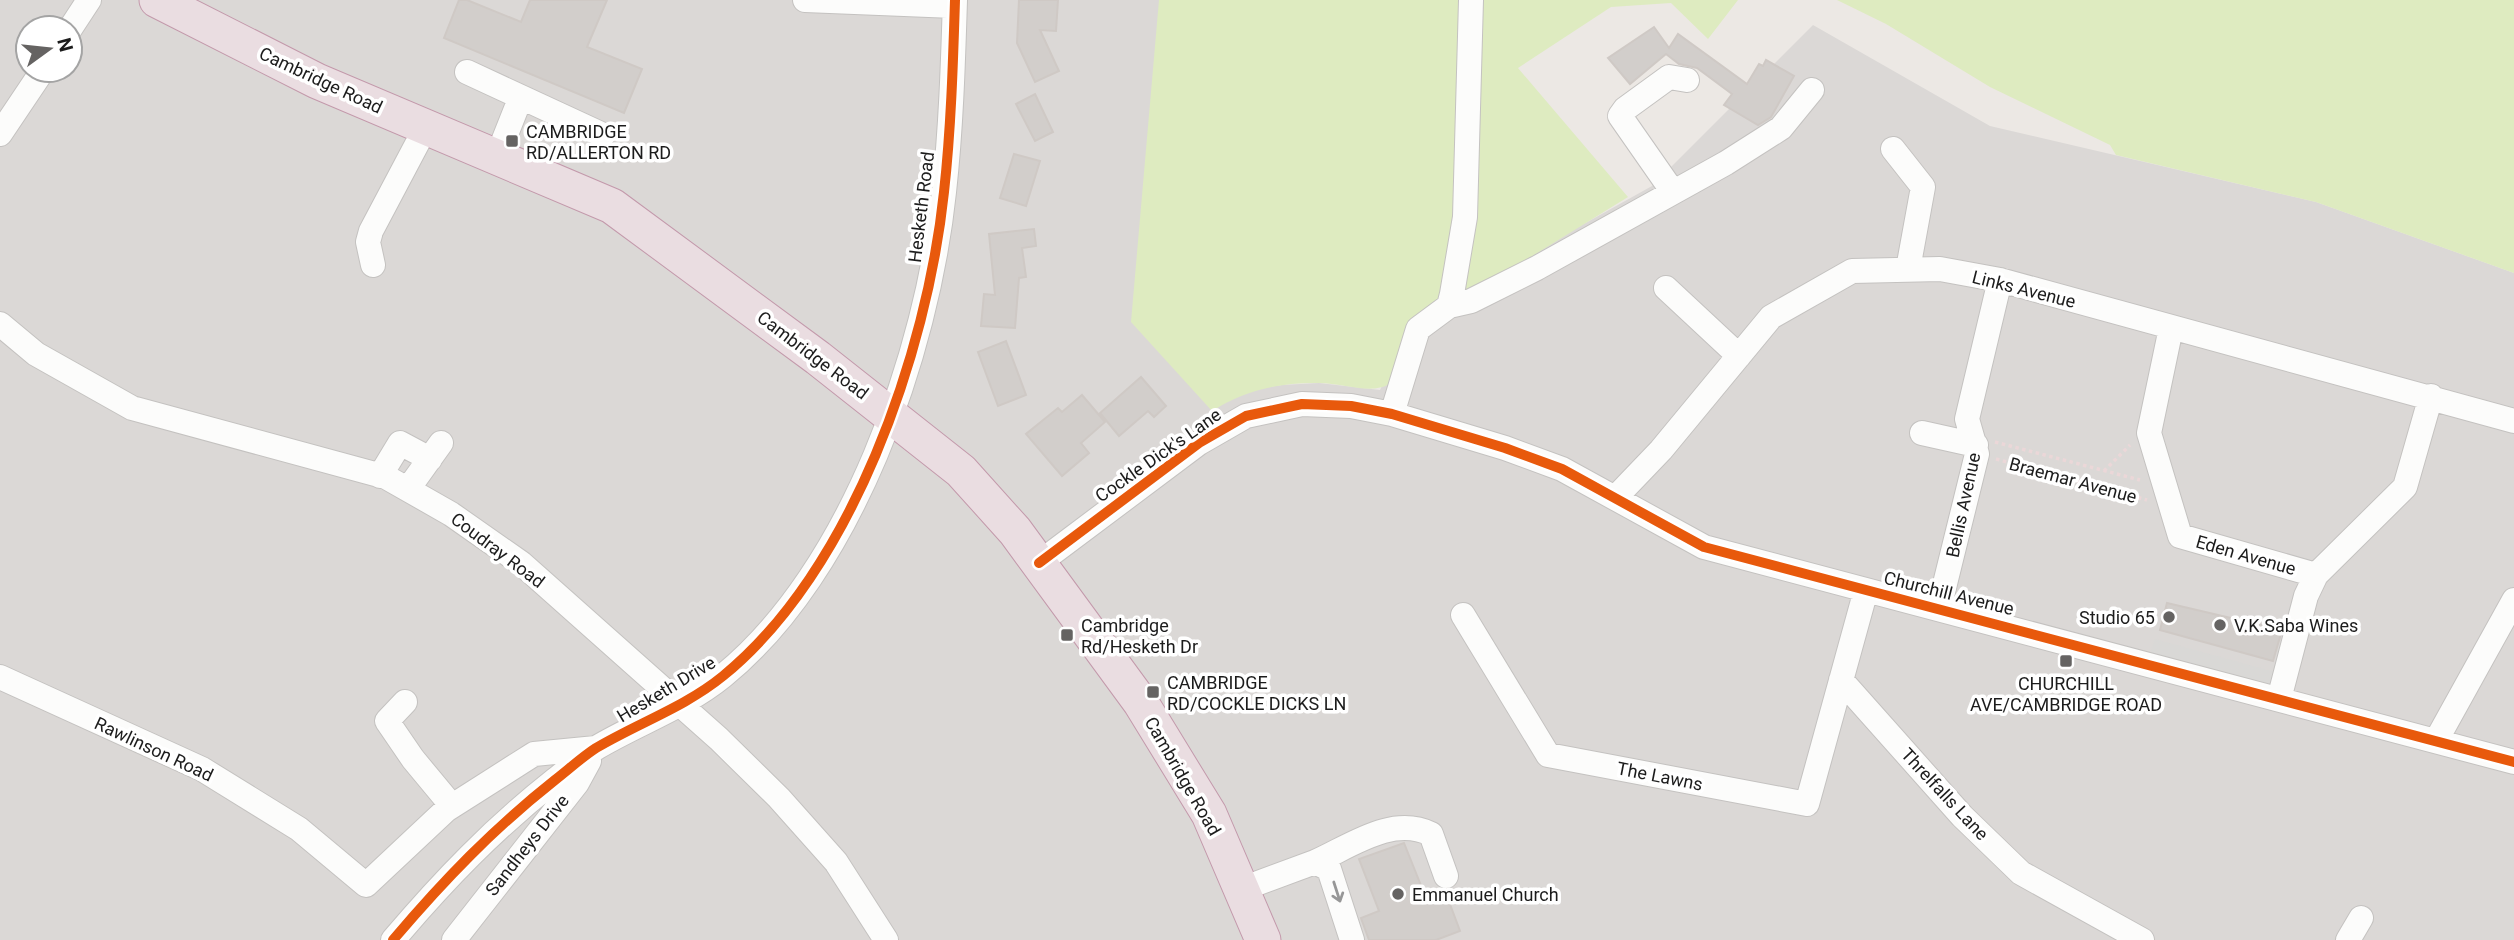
<svg xmlns="http://www.w3.org/2000/svg" width="2514" height="940" font-family="Roboto,sans-serif">
<style>
.residential{fill:#dbd8d6;fill-rule:evenodd}
.religious{fill:#d9d8d6}
.grass{fill:#deebc0}
.building{fill:#d2cecb;stroke:#cfc9c5;stroke-width:2}
.lines{fill:none;stroke-linecap:round;stroke-linejoin:round}
.minor-casing{stroke:#c4c2c0;stroke-width:26}
.highway-casing{stroke:#c399ab;stroke-width:37}
.path{stroke:#ebd7d8;stroke-width:3.5;stroke-dasharray:3.5 3.5;stroke-linecap:butt}
.minor{stroke:#fcfcfb;stroke-width:24}
.highway{stroke:#eadde1;stroke-width:35}
.cycleway-casing{stroke:#fff;stroke-width:15}
.cycleway{stroke:#e8590c;stroke-width:10}
.oneway{stroke:#979797}
.poi-dot{fill:#656362;stroke:#fff;stroke-width:2.5}
.labels{text-anchor:middle;dominant-baseline:central;stroke-width:7;stroke-linejoin:round;paint-order:stroke}
.street-label{font-size:18px;fill:#1c1c1c;stroke:#fff}
.poi-label{font-size:18px;fill:#1c1c1c;stroke:#fff;text-anchor:start}
</style>
<rect width="100%" height="100%" fill="#ece8e4"/>
<!-- residential -->
<path class="residential" d="M0,0H1159V28L1212,411L1231,398L1255,389L1282,385L1319,383L1380,390L1415,318L1652,186L1813,25L1990,126L2316,202L2514,273V940H0ZM28,28H70V70H28Z"/>
<!-- religious -->
<path class="religious" d="M2155,639L2275,672L2272,687L2149,656Z"/>
<!-- grass -->
<path class="grass" d="M1159,0H1738L1708,39L1671,3L1611,7L1518,68L1628,197L1474,292L1415,318L1389,384C1372,395 1341,383 1320,383C1281,382 1245,390 1212,411L1131,322Z
M1837,0H2514V273L2316,202L2116,155L2110,145L1990,87L1886,24Z"/>
<!-- building -->
<path class="building" d="M459,0H467L521,22L530,0H607L587,47L642,69L624,113L444,38Z
M1019,0H1058L1056,31L1040,30L1059,71L1035,82L1017,43Z
M1654,27L1669,48L1678,34L1747,84L1759,64L1763,66L1766,60L1794,76L1771,117L1758,125L1724,105L1732,94L1697,68L1679,64L1666,54L1630,84L1608,58Z
M1035,94L1053,132L1035,141L1016,104Z
M1014,154L1040,161L1026,206L1000,198Z
M1034,229L1036,246L1022,248L1026,277L1019,278L1015,328L981,326L984,294L995,295L989,234Z
M1006,341L1026,395L998,406L978,352Z
M1141,377L1166,406L1154,417L1148,411L1119,436L1100,413Z
M1082,395L1105,422L1081,443L1089,453L1062,476L1026,434L1058,408L1062,412Z
M2167,603L2282,630L2273,661L2160,630Z
M1404,843L1426,898L1445,891L1460,931L1436,940H1369L1361,918L1379,911L1359,859Z"/>
<g class="lines">
<defs>
<path id="minor" d="M805,0L954,6
M70,29L89,0
M467,72L603,135
M0,134L43,70
M1893,149L1923,187L1908,269
M497,157L520,99
M1673,192L1620,116L1625,109L1669,77L1687,80
M373,265L368,242L371,231L426,127
M1666,288L1739,356
M1449,306L1471,301L1537,268L1726,163L1781,128L1812,90
M0,324L36,354L132,408L386,477L451,514L521,563L719,739L779,798L836,862L886,940
M2171,328L2149,433L2180,536L2316,575L2306,596L2279,699
M1392,414L1418,329L1449,306L1452,294L1465,217L1471,0
M1922,433L1976,445
M380,476L400,443L430,459
M408,489L441,443
M1615,498L1661,450L1771,317L1852,271L1940,269L2000,280L2514,421
M1039,563L1199,443L1246,416L1302,404L1351,406L1392,414L1505,448L1562,469L1704,547L2514,762
M2316,575L2405,487L2431,396
M1939,608L1977,454L1967,419L2000,280
M1463,615L1548,755L1807,804L1866,590
M0,677L202,769L299,829L366,885L446,810L534,754L596,748
M1841,680L1962,816L2021,873L2142,940
M405,702L387,721L413,759L452,806
M2437,739L2514,600
M1315,862C1351,846 1392,815 1431,834L1446,876
M1242,889L1315,862L1329,869L1352,940
M393,940C444,880 493,829 555,780C568,770 582,757 596,748C638,723 685,707 723,676C852,571 927,353 944,192C951,129 953,64 955,0
M454,940L577,783L589,761
M2348,940L2361,918"/>
<path id="highway" d="M157,0L317,81L612,206L818,358L961,471L1015,531L1141,703L1209,814L1263,940"/>
</defs>
<!-- minor casing -->
<use href="#minor" class="minor-casing"/>
<!-- highway casing -->
<use href="#highway" class="highway-casing"/>
<!-- path -->
<path class="path" d="M1995,442L2140,480
M1996,459L2147,500
M2104,471L2130,445"/>
<!-- minor -->
<use href="#minor" class="minor"/>
<!-- highway -->
<use href="#highway" class="highway"/>
<defs>
<path id="cycleway" d="M1039,563L1199,443L1246,416L1302,404L1351,406L1392,414L1505,448L1562,469L1704,547L2514,762
M393,940C444,880 493,829 555,780C568,770 582,757 596,748C638,723 685,707 723,676C852,571 927,353 944,192C951,129 953,64 955,0"/>
</defs>
<!-- cycleway casing -->
<use href="#cycleway" class="cycleway-casing"/>
<!-- cycleway -->
<use href="#cycleway" class="cycleway"/>
</g>
<!-- one-way arrows -->
<defs><path id="oneway-shaft" d="M-6 0H5M1.5-3L5.5 0L1.5 3" fill="none" stroke-width="1.6" stroke-linecap="round" stroke-linejoin="round" transform="scale(1.75)"/></defs>
<use class="oneway" href="#oneway-shaft" transform="translate(1337 892) rotate(72)"/>
<!-- markers -->
<g class="poi-dot">
<rect x="505" y="134" width="14" height="14" rx="3.5"/>
<circle cx="2169" cy="617" r="7"/>
<circle cx="2220" cy="625" r="7"/>
<rect x="1060" y="628" width="14" height="14" rx="3.5"/>
<rect x="2059" y="654" width="14" height="14" rx="3.5"/>
<rect x="1146" y="685" width="14" height="14" rx="3.5"/>
<circle cx="1398" cy="894" r="7"/>
</g>
<g class="labels">
<!-- street labels -->
<g class="street-label">
<text transform="translate(321 80) rotate(25)">Cambridge Road</text>
<text transform="translate(921 207) rotate(-83)">Hesketh Road</text>
<text transform="translate(2024 289) rotate(14)">Links Avenue</text>
<text transform="translate(813 355) rotate(37)">Cambridge Road</text>
<text transform="translate(1158 455) rotate(-35)">Cockle Dick's Lane</text>
<text transform="translate(2073 480) rotate(15)">Braemar Avenue</text>
<text transform="translate(1963 505) rotate(-78)">Bellis Avenue</text>
<text transform="translate(498 550) rotate(37)">Coudray Road</text>
<text transform="translate(2246 555) rotate(16)">Eden Avenue</text>
<text transform="translate(1949 593) rotate(14)">Churchill Avenue</text>
<text transform="translate(666 689) rotate(-31)">Hesketh Drive</text>
<text transform="translate(154 749) rotate(25)">Rawlinson Road</text>
<text transform="translate(1183 776) rotate(60)">Cambridge Road</text>
<text transform="translate(1660 776) rotate(11)">The Lawns</text>
<text transform="translate(1945 794) rotate(47)">Threlfalls Lane</text>
<text transform="translate(527 845) rotate(-52)">Sandheys Drive</text>
</g>
<!-- poi labels -->
<g class="poi-label">
<text x="526" y="131">CAMBRIDGE<tspan x="526" dy="21">RD/ALLERTON RD</tspan></text>
<text x="2155" y="617" text-anchor="end">Studio 65</text>
<text x="1081" y="625">Cambridge<tspan x="1081" dy="21">Rd/Hesketh Dr</tspan></text>
<text x="2234" y="625">V.K.Saba Wines</text>
<text x="1167" y="682">CAMBRIDGE<tspan x="1167" dy="21">RD/COCKLE DICKS LN</tspan></text>
<text x="2066" y="683" text-anchor="middle">CHURCHILL<tspan x="2066" dy="21">AVE/CAMBRIDGE ROAD</tspan></text>
<text x="1412" y="894">Emmanuel Church</text>
</g>
</g>
<!-- north arrow -->
<g transform="translate(49 49) rotate(75)"><circle r="33" fill="#ffffff" stroke="#a4a4a4" stroke-width="2"/>
<path d="M0-5L12 26L0 18L-12 26Z" fill="#656362"/>
<text y="-10" font-size="19" font-weight="bold" text-anchor="middle" fill="#1c1c1c">N</text>
</g>
</svg>
